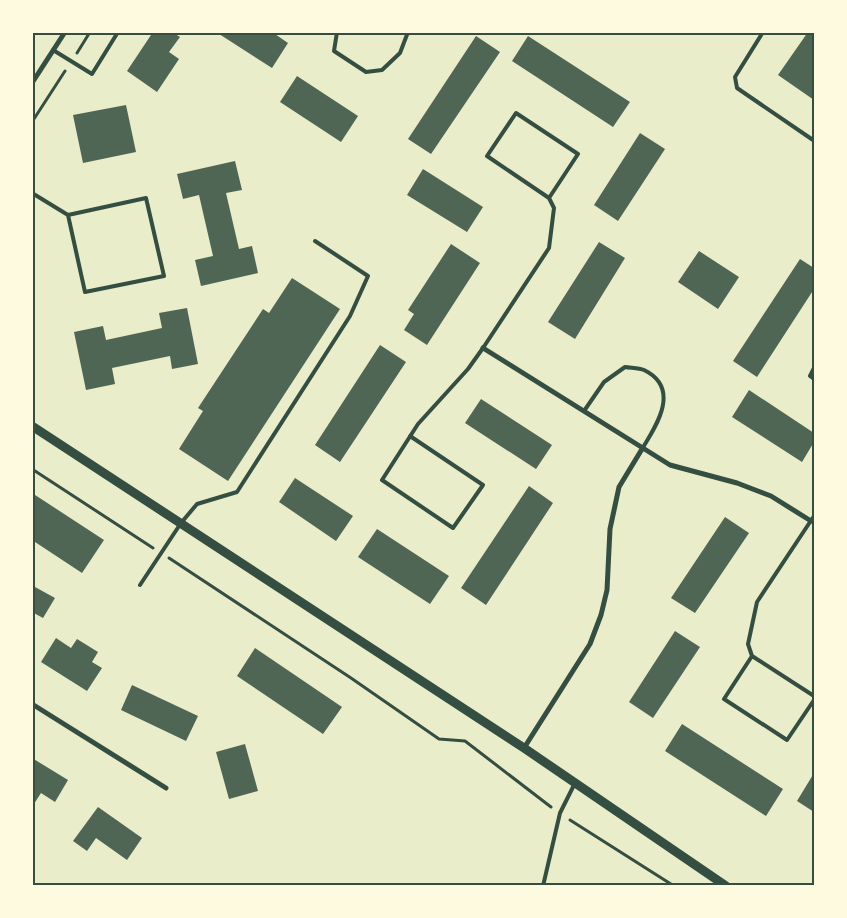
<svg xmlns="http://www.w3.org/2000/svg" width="847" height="918" font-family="Barlow,sans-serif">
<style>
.building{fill:#4f6655}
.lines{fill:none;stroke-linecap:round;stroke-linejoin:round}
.path{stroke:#344e41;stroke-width:3}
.service{stroke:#344e41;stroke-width:4}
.minor{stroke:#344e41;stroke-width:5}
.tertiary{stroke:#344e41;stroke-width:9}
.neatline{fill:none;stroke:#344e41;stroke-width:2}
</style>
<rect width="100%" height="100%" fill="#e9edc9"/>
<!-- building -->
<path class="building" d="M153,32H172L180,37L169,52L179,59L157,92L127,71Z
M216,32H272L288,43L272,68Z
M808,32H814V100L778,75Z
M476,36L500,52L431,154L408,139Z
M528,36L630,102L613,127L512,61Z
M297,76L358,116L341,142L280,102Z
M126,105L136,152L83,163L73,115Z
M640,133L665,149L618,221L594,205Z
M235,161L242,190L226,193L239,249L252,246L258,273L201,286L195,260L213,256L199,195L183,199L177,174Z
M423,169L483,207L467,232L407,195Z
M599,242L625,258L575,339L548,322Z
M451,244L480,263L427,345L404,330L414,314L408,310Z
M699,251L739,277L718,309L678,282Z
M800,259L814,268V289L757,377L733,361Z
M292,278L340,309L228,481L179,449L203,411L198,408L263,309L269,313Z
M187,308L198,364L172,369L170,356L112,368L115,384L86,390L74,332L103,326L106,340L162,328L159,313Z
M380,345L406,362L340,462L315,445Z
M749,390L814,433V442L802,462L732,417Z
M481,399L552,445L536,469L465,423Z
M295,478L353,516L336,541L279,502Z
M529,486L553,503L486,605L461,588Z
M32,493L104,540L82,573L32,540Z
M725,517L749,533L695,613L671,598Z
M377,529L449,576L430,604L358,557Z
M35,587L55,598L43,618L32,612V590Z
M675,631L700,647L653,718L629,702Z
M56,638L71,648L77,639L98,652L92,662L102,668L87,691L41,662Z
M255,648L342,707L323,734L237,676Z
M132,685L198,716L186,741L121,710Z
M682,724L783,789L766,816L665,751Z
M245,744L258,791L229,799L216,752Z
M32,758L68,780L55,802L41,793L32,807Z
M814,773V812L797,801Z
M98,807L142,838L127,860L96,838L87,851L73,841Z"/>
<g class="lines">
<!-- path -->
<path class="path" d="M77,53L90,32
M32,122L65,71
M32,469L153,548
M169,558L351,678L439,739L465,741L551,807
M570,820L674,886"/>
<!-- service -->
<path class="service" d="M337,32L334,51L366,72L382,70L400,53L408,32
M763,32L735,77L737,88L813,140
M53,50L92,74L118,32
M32,193L68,215L85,292L164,276L146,198L68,215
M814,368L810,376L814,379
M584,411L604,382L625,367C631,368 639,368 644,370C681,388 657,425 642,449
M410,436L483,485L453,528L382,480L418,424L468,369L483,348L549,248L554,208L549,198L487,156L516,113L578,154L549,198
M814,516L757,602L748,644L752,656L814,696
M140,585L181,523L197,504L237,492L350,316L368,276L315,241
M752,656L724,699L787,740L814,700
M543,886L560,813L575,783"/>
<!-- minor -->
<path class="minor" d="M32,83L65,32
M483,348L670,465L737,483L771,496L811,521
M32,704L166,788
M524,748L590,644L601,615L607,590L610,529L619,487L642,449"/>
<!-- tertiary -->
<path class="tertiary" d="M32,426L524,748L726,886"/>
</g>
<!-- border -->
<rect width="847" height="918" fill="none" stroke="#fefae0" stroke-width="68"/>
<rect x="34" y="34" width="779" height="850" class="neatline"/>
</svg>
